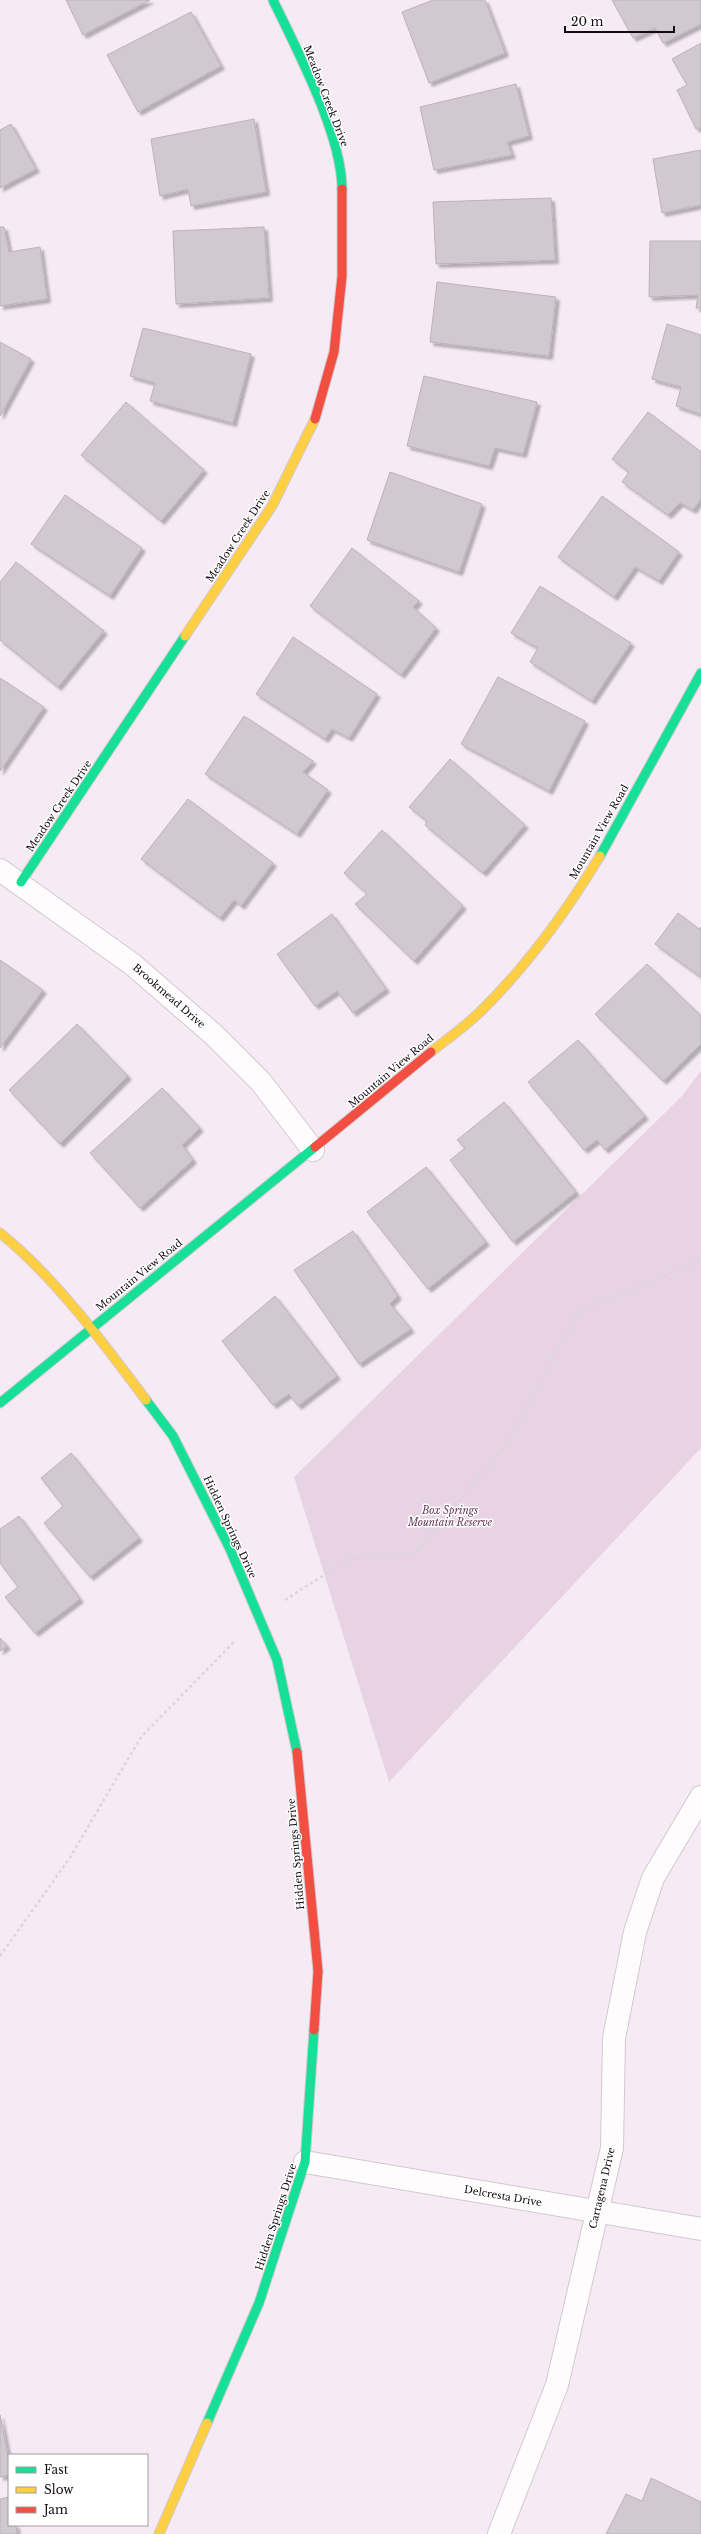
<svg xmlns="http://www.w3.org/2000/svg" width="701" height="2534" font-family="'Libre Baskerville',serif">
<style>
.green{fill:#e7d3e3}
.building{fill:#d2c9d0;stroke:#bcb3ba;filter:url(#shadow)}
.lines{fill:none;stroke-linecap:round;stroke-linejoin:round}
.street-casing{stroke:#d1c9cf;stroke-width:24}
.fast-casing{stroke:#d1c9cf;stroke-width:11}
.slow-casing{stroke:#d1c9cf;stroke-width:11}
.jam-casing{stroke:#d1c9cf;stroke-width:11}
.path{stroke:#dad7da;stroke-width:2.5;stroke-dasharray:3 3;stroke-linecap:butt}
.street{stroke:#fefcfd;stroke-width:22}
.fast{stroke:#16e098;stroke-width:9}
.slow{stroke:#ffcf43;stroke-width:9}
.jam{stroke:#f24e42;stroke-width:9}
.labels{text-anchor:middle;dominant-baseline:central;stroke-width:3;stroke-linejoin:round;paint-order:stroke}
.street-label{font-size:10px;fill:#120b11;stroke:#fff}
.park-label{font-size:10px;font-style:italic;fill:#66395e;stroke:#fff}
</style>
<defs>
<filter id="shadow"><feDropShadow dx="3.5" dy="3.5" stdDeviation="1" flood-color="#0004"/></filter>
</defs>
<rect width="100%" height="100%" fill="#f6ebf4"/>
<!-- green -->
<path class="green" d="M701,1071V1448L389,1782L294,1477L681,1097Z"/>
<!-- building -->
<path class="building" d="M66,0H150L83,35Z
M433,0H485L505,53L429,83L402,12Z
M612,0H701V24L663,43L655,28L633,38Z
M191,12L221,66L138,112L107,55Z
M701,43V127L696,129L677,90L687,85L672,59Z
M516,84L529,136L507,142L512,155L434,170L420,107Z
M254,119L266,192L191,206L188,189L160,196L151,139Z
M11,124L36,169L0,188V130Z
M701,150V205L662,213L653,159Z
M551,198L555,260L436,264L433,202Z
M0,227H4L9,252L40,247L47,299L0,306Z
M264,227L269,298L176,304L173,231Z
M650,241H701V308H696L698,295L649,297Z
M437,282L556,297L549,356L430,342Z
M667,324L701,335V414L676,406L681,387L652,379Z
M143,328L251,354L233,423L150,401L155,383L130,376Z
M0,342L31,359L0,416Z
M424,376L537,402L523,454L495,448L489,466L407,446Z
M126,402L204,470L161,521L81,455Z
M648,412L701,452V499L693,510L680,503L668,515L622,482L629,472L612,459Z
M390,472L482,504L459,572L367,540Z
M65,495L142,548L110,596L31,544Z
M602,496L679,552L659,581L635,567L614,597L558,557Z
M352,548L419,601L413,607L436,628L401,675L310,606Z
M16,562L104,631L58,687L0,640V582Z
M540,586L631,643L592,701L530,662L538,648L511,633Z
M293,637L377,694L349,738L332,729L325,739L256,694Z
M498,677L585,721L549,791L461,744Z
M0,678L44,707L0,771Z
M244,716L313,761L303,772L328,790L297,834L205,774Z
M450,759L525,825L483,873L425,825L427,821L409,807Z
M188,799L273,863L241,906L234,900L220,918L141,859Z
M382,830L463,906L414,961L355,904L367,894L344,873Z
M678,913L699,929L701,927V977L655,944Z
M332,914L386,989L353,1013L337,991L315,1006L277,954Z
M0,960L43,990L0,1048Z
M647,964L701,1016V1044L663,1081L595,1014Z
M77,1024L128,1076L60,1144L9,1090Z
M578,1040L645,1116L605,1150L597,1140L584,1150L528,1082Z
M162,1088L200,1128L182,1145L193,1160L140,1208L90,1153Z
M504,1102L576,1192L513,1242L450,1160L465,1148L457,1140Z
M426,1167L486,1242L428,1289L367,1212Z
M353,1231L398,1296L390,1304L411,1329L359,1364L294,1270Z
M275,1296L337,1376L298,1406L289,1394L273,1405L222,1341Z
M71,1453L139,1538L90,1577L44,1523L63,1506L41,1478Z
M19,1516L80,1599L35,1633L5,1597L18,1587L0,1563V1529Z
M0,1638L7,1646L0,1651Z
M0,2415L9,2461V2475L0,2477Z
M651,2478L701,2502V2534H606L626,2494L642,2501Z
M9,2497V2525H16L17,2534H0V2499Z"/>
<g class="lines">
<defs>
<path id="street" d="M0,870L132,964L214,1035L261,1082L313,1150
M305,2162L701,2229
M499,2534L557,2385L612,2148L614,2038L635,1932L653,1878L701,1797"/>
<path id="fast" d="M273,0C297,50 342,135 342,189
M600,856L701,673
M21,882L185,636
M146,1400L173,1436L230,1549L277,1660L297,1752
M0,1403L315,1147
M207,2423L259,2303L305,2162L314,2030"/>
<path id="slow" d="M185,636L272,506L315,419
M431,1052C447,1039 466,1026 481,1011C528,965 566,912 600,856
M0,1233C55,1277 104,1344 146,1400
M159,2534L207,2423"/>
<path id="jam" d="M315,419L334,352L342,276V189
M315,1147L431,1052
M297,1752L318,1971L314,2030"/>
</defs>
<!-- street casing -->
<use href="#street" class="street-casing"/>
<!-- fast casing -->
<use href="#fast" class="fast-casing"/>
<!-- slow casing -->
<use href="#slow" class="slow-casing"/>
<!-- jam casing -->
<use href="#jam" class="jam-casing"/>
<!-- path -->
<path class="path" d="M285,1600L349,1559L415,1553L505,1447L577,1313L701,1260
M0,1956L69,1859L141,1737L235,1641"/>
<!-- street -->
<use href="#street" class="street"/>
<!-- fast -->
<use href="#fast" class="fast"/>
<!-- slow -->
<use href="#slow" class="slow"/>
<!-- jam -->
<use href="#jam" class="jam"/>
</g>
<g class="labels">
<!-- street labels -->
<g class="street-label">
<text transform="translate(326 96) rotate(69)">Meadow Creek Drive</text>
<text transform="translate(238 536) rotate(-57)">Meadow Creek Drive</text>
<text transform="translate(59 806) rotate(-56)">Meadow Creek Drive</text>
<text transform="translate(599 832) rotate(-60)">Mountain View Road</text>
<text transform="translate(169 996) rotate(41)">Brookmead Drive</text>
<text transform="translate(391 1071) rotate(-40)">Mountain View Road</text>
<text transform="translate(139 1275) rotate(-39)">Mountain View Road</text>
<text transform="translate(230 1527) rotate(65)">Hidden Springs Drive</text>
<text transform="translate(296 1854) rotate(-95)">Hidden Springs Drive</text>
<text transform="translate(602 2188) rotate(-77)">Cartagena Drive</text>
<text transform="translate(503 2196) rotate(10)">Delcresta Drive</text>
<text transform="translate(276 2217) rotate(-72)">Hidden Springs Drive</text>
</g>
<!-- park labels -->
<g class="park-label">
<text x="450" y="1510">Box Springs<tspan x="450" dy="12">Mountain Reserve</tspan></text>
</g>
</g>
<!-- legend -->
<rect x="8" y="2454" width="140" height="72" fill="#ffffff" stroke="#a09da0"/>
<rect x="16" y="2467" width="20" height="6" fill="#16e098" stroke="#a09da0"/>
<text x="44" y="2474" font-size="12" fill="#120b11">Fast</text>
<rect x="16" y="2487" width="20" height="6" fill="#ffcf43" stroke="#a09da0"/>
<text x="44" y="2494" font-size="12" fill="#120b11">Slow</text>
<rect x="16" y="2507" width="20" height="6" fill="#f24e42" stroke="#a09da0"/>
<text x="44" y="2514" font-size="12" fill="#120b11">Jam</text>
<!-- scale -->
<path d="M565 26v6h109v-6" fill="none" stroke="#120b11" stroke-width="2"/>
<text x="571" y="26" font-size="12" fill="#120b11" stroke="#ffffff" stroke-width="3" paint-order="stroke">20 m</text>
</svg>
